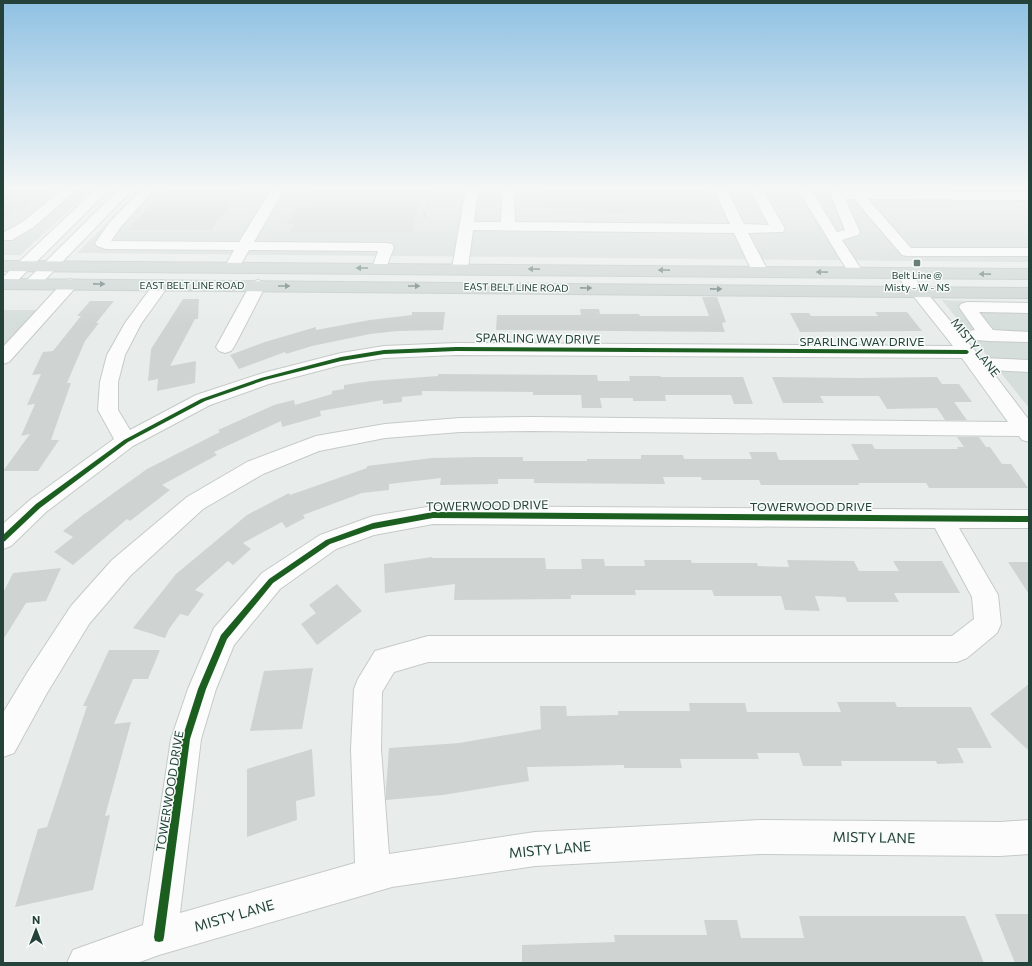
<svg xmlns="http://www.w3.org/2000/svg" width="1032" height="966" font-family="Commissioner,sans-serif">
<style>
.built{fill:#d6dedb}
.building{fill:#cfd4d2}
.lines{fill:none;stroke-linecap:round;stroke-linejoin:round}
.minor-casing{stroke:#c5cac8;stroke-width:2}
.major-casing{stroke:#c3ccc9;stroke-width:2}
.minor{fill:#fcfcfc;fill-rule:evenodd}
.major{fill:#cfd7d5;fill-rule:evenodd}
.rail{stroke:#c9cdcc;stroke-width:2;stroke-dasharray:5.5 2.5;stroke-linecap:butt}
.cycleway-casing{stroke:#f7fbf9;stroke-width:2}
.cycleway{fill:#1b5e20;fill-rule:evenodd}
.oneway{fill:#718580}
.poi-dot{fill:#697e78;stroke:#f7fbf9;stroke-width:1.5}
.labels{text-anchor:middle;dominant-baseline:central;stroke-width:3;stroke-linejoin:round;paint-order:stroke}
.far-poi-label{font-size:10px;fill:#24423a;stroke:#f7fbf9}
.far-street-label{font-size:10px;fill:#24423a;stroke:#f7fbf9}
.street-label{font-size:12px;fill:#24423a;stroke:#f7fbf9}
.near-street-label{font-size:14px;fill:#24423a;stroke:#f7fbf9}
</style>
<rect width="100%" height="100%" fill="#e8edeb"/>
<!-- built -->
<path class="built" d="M3,188H94L20,255H3Z
M141,188H1029V262L77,253Z
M942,300L1029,304V408Z
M3,310H40L3,351Z"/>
<!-- building -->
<path class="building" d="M11,188H49L24,209H15L3,219V195Z
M166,188H242L211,230H128Z
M319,188H423L412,232H291L294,224H286L296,207H309Z
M544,188H632V191H666L665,188H704L714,209H630L631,213H607L606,209L545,208Z
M702,297H717L726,322L722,323L725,332L496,330L497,315H581L580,309H599L600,314H639L640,316H709Z
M183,299H199L198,319H195L170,366L196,361L195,383L157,391L158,379L148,381L151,349Z
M90,301H114L96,323H99L85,341L67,383H71L51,440H59L38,471H3L30,434L21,436L35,404L27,405L41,374L32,375L43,352L53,351L81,316H77Z
M412,312H445L443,330L398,331L370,334L312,346L286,354L285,352L239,369L230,355L265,342L316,327V330L370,320L412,315Z
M875,312H907L922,331L800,332L790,313H809L811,316H878Z
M438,374L597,375L598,381H630L629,376H660L661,377H743L753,404H734L731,395H665L666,401H633V398H600L602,408H582L581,395H533V392L422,391V395L402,397V402L383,404V400L320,411L321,416L282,427L281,421L214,452L217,455L162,485L170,490L130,521L127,519L73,565L54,552L73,537L63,531L83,515L147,469L220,432L218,430L274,405L294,400L295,405L332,394V391L344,389V385L371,381L438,376Z
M772,377L859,378L937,377L942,384H959L972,402H954L967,420H945L937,408L887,409L879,396H820L824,403H783Z
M957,437H979L986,447H990L1002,464H1011L1028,488H929L926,483H858L860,485H761L759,480H702L701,477H663L665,484L534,483V479H498V484L440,485L441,478L389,484V490L362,493L303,515L305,518L286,528L282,522L243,543L251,549L233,565L228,561L195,590L204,594L188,616L180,614L169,629L165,638L133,628L176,574L247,515L289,493L290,495L367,468V466L432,458L479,457H523V461H587V459H641V455H683L684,459H752L749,452H776L779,460H859L851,444H872L875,449H958L957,447H964Z
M432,557V558H545L546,569H582L581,559H604L605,566H645L644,560H691L692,563H757L758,566L789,567L787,560L854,561L859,571H899L893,561H942L960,593H894L899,602H847L845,597L815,596L820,611L785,610L781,596H714L712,590H635L636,595H571V599L454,600L455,584L385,593L384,564Z
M1008,562H1029V594Z
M61,568L46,601L26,603L3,640V593L13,573Z
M337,584L362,611L317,645L301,624L316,613L309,605Z
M109,650H160L148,679H133L114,724L131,722L105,816L110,815L93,890L15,907L38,829L47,827L87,706H83Z
M313,668L302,729L250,731L264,671Z
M1029,684V751L990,714Z
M837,702H895L897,707H971L992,748H957L964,763L937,764L936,761H841L842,766H803L799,753H757L759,759H680L682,768H624V765L527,767L529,781L443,795L386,800V789L389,748L459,743L541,729L540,706H566L567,716L618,715V711H690L689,703H745L747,712H841Z
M312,749L315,796L296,801L297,820L247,837V769Z
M995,914H1029V963H1015Z
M799,916H965L984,963H522V945L615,942L614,935H707L704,920H737L741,938H804Z"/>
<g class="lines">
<defs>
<path id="minor" d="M64,188H78L34,227L12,240H3V233L24,221Z
M97,188H111L11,287L3,288V277Z
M120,188H134L38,287L32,289L26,287L24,284L26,281Z
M143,188H156L120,228L111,241L239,242L272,188H285L254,242L387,243L392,244L394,247L385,271L380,273L375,271L372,268L378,251L249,250L237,271L232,273L227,271L224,268L234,250L106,249L97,246L95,243L110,222Z
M466,188H478L474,222H501L502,188H514L515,222L730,224L713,188H726L744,224L769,225L749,188H762L785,229L783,232L748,233L768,271L765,274L760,276L755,274L752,271L734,233L473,230L468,268L465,271L460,273L455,271L452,268Z
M797,188H810L837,232L845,230L828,188H840L842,191L1029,192V200L868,199L911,248H1029V256H907L902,255L854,199H845L860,232L858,235L842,240L863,272L860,275L855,277L850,275Z
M903,268L908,270L981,358L1029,360V372L991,370L1029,420V442L1022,440L1019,436L532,431L460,432L385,438L319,451L263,474L203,509L130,576L89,624L47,693L14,753L3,757V713L27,673L71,606L112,560L187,497L247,462L316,436L385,424L460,418L532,417L1008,422L962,358L456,355L384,358L341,365L269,384L210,405L133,446L46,512L11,546L3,549V524L30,500L114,439L98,410L100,382L107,355L125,323L155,282L161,280L167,282L169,285L141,324L125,355L118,382V410L130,430L196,395L263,373L341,353L384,346L456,343L953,346L895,273L898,270Z
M70,279L76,281L78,284L76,287L9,362L3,364V347L64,281Z
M258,280L264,282L266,285L234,347L231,351L225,353L219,351L216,347L250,285L252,282Z
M967,302L1029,303V313L979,312L993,330L1029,332V342L988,341L968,339L965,335L968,331L975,330L959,307L961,304Z
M433,506L1029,510V528H959L998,595L1001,624L997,633L967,658L957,662H428L394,672L382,692L381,749L389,854L535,832L760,820L1000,822L1029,820V854L1000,856L760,854L535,866L392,887L159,955L137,963H67L73,950L143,925L171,739L188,689L214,628L262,573L320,535L373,516ZM433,524L935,528L972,597L974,619L952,636H428L375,651L358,679L354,689L351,749L355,863L180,913L201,739L216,689L234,645L280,589L336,549L374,535Z"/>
<path id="major" d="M3,261L1029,269V279L3,271Z
M3,279L1029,288V298L3,289Z"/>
</defs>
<!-- minor casing -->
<use href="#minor" class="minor-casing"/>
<!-- major casing -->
<use href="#major" class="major-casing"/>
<!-- minor -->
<use href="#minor" class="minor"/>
<!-- major -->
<use href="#major" class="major"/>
<!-- rail -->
<path class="rail" d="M424,218L432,188"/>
<defs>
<path id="cycleway" d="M456,347L967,350L969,352L967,354L456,351L384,354L341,361L265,380L205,401L128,442L40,508L5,541L3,542V535L36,504L124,440L201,399L261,378L341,357L384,350Z
M433,512L1029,516V522L433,518L373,529L330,544L273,583L227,639L206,689L190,739L164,937L163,941L159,942L155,941L154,937L182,739L198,689L221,635L269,579L326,540L373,523Z"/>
</defs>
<!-- cycleway casing -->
<use href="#cycleway" class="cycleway-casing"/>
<!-- cycleway -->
<use href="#cycleway" class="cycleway"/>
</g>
<!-- one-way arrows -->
<defs><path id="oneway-solid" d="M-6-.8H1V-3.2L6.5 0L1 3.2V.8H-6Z"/></defs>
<g class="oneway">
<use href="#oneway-solid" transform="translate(362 268) rotate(-180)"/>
<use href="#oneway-solid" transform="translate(534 269) rotate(-179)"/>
<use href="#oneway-solid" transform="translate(664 270) rotate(-179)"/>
<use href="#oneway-solid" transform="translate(822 272) rotate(-179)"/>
<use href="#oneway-solid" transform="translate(985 274) rotate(-179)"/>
<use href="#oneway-solid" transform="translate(99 284) rotate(1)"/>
<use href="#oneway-solid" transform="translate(284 286)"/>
<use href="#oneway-solid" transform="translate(414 286)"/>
<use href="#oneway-solid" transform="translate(586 288) rotate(1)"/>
<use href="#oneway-solid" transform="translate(716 289) rotate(1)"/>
</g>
<!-- sky -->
<linearGradient id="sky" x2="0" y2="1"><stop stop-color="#8fc1e3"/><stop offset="0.58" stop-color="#f5f7f6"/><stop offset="1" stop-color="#f5f7f6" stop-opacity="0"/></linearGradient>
<rect width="1032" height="324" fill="url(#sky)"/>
<!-- markers -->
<rect class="poi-dot" x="913" y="259" width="8" height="8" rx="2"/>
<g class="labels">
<!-- far-poi labels -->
<g class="far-poi-label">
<text x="917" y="275">Belt Line @<tspan x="917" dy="12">Misty - W - NS</tspan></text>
</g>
<!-- far-street labels -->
<g class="far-street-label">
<text x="192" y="285">EAST BELT LINE ROAD</text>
<text transform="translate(516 287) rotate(1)">EAST BELT LINE ROAD</text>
</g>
<!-- street labels -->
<g class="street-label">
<text transform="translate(538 338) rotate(1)">SPARLING WAY DRIVE</text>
<text x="862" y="341">SPARLING WAY DRIVE</text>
<text transform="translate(976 347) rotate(52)">MISTY LANE</text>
<text transform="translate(487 505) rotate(-1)">TOWERWOOD DRIVE</text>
<text x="811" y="506">TOWERWOOD DRIVE</text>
<text transform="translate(169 791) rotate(-81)">TOWERWOOD DRIVE</text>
</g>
<!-- near-street labels -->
<g class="near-street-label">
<text transform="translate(874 837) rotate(1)">MISTY LANE</text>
<text transform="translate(550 849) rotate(-5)">MISTY LANE</text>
<text transform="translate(234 915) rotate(-16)">MISTY LANE</text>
</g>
</g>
<!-- border -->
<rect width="1032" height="966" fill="none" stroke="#24423a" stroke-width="8"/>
<!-- north arrow -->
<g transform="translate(36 930)" stroke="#f7fbf9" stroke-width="3" paint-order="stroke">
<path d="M0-3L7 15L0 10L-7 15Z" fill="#24423a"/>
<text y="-6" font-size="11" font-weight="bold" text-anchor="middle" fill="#24423a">N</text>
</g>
</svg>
